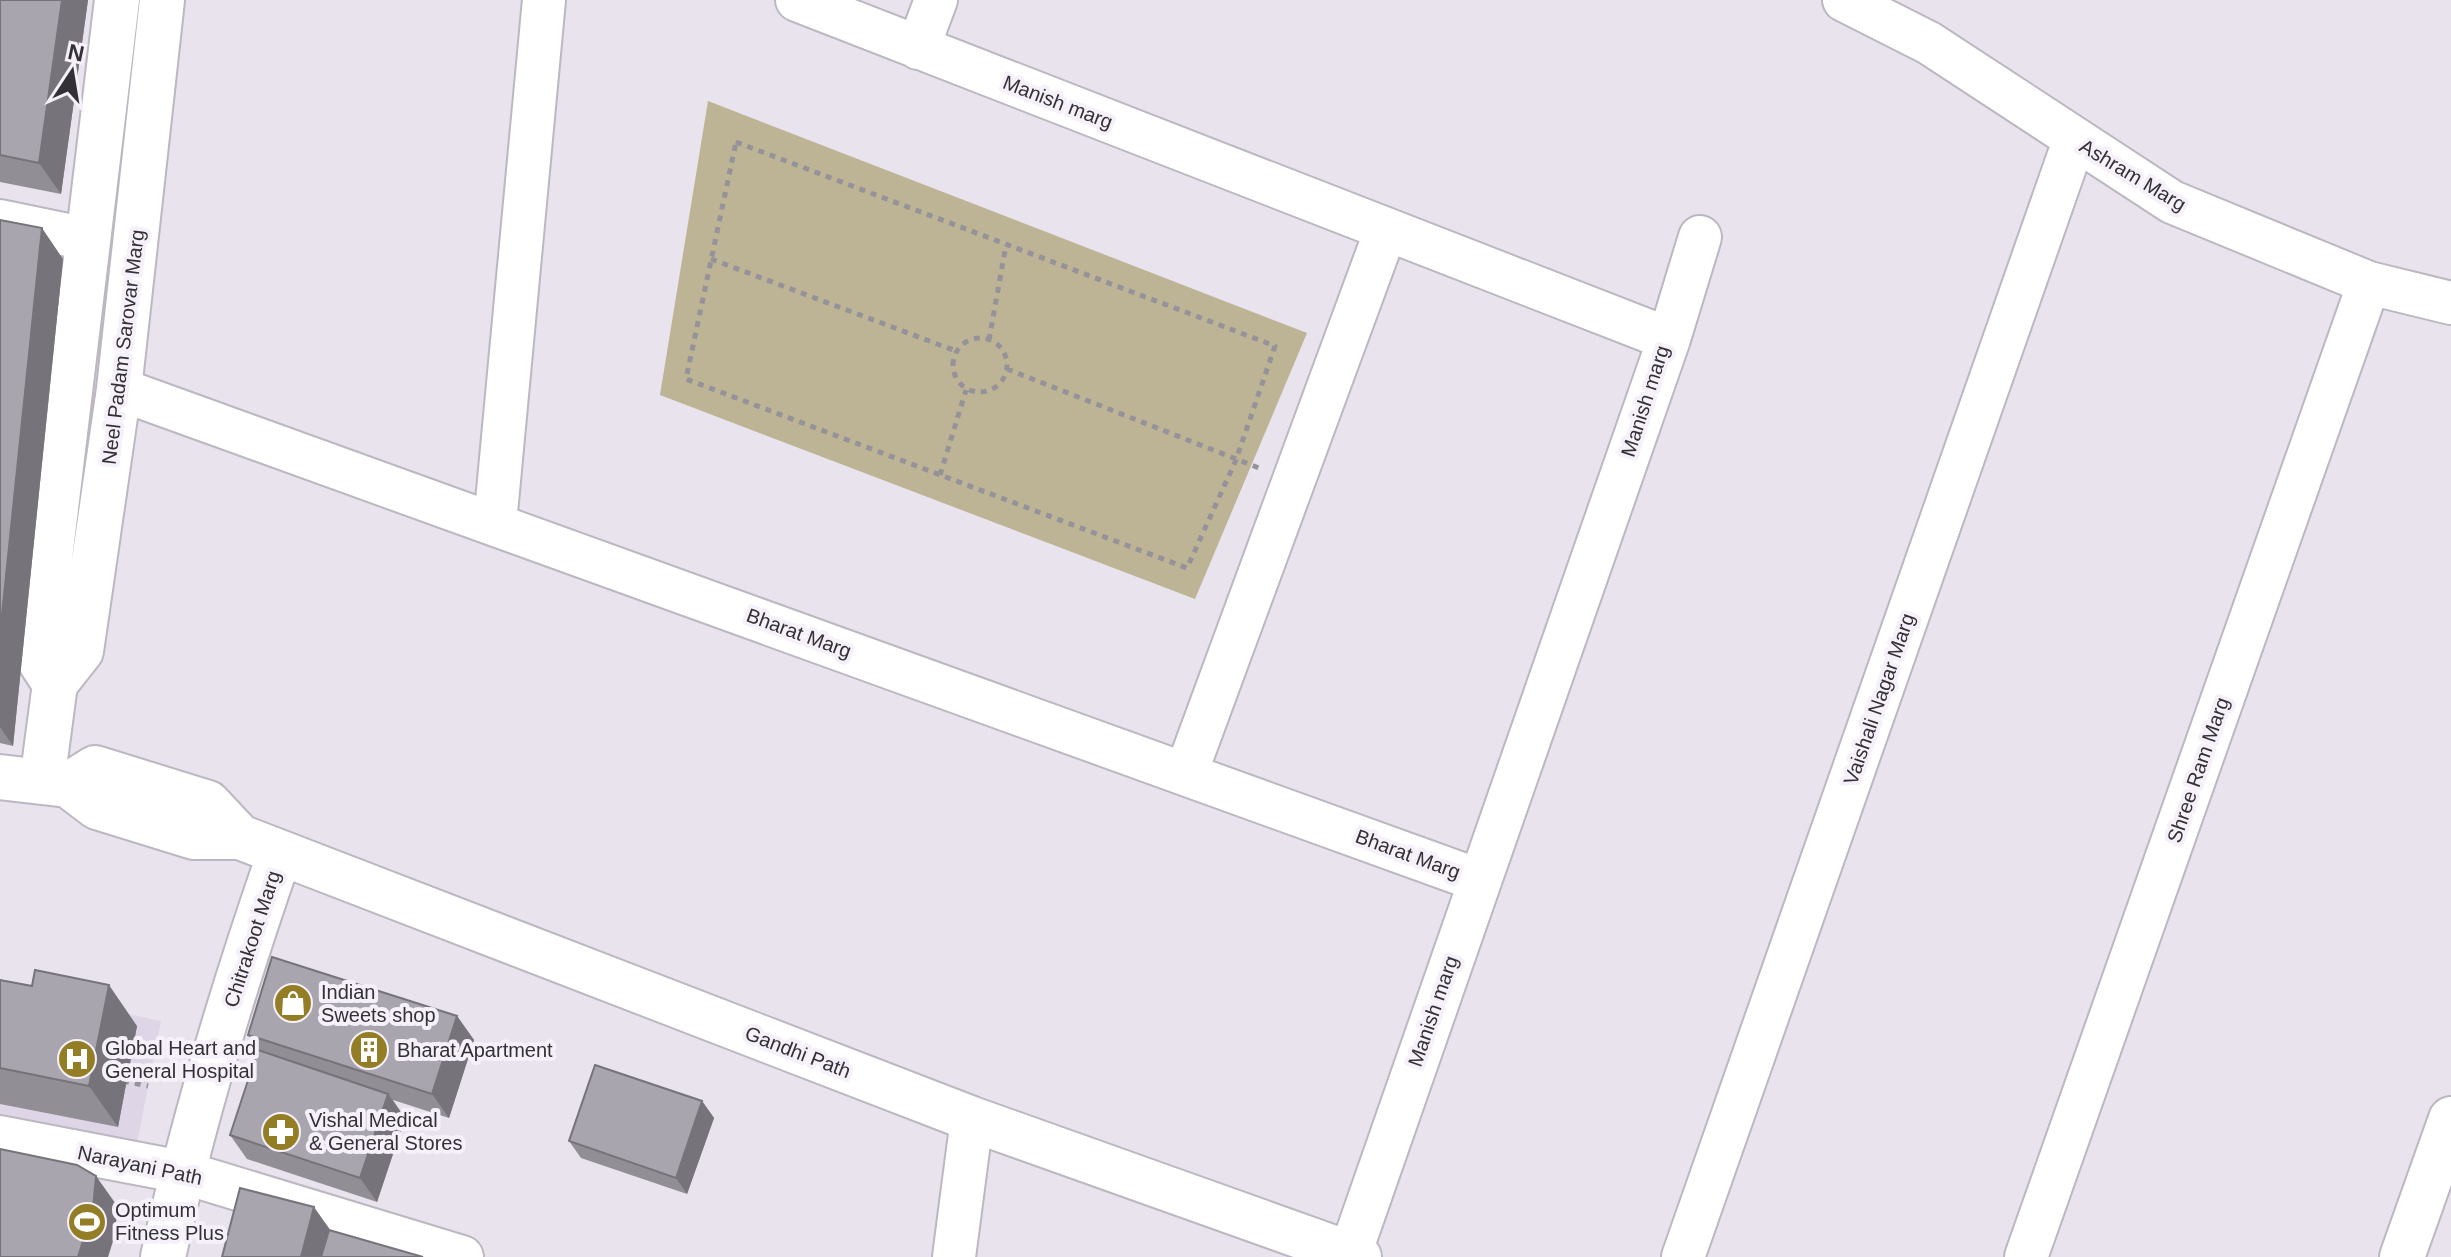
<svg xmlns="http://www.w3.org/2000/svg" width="2451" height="1257" font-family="Helvetica,sans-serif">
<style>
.built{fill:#ded6e6}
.green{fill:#bdb495}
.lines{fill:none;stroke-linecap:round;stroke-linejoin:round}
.minor-casing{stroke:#bcb7c1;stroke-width:46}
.tertiary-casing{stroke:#bcb7c1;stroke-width:48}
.path{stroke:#969299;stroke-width:5;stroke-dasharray:6 6;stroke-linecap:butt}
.minor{stroke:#fff;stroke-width:42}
.tertiary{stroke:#fff;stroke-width:44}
.wall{fill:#918e96}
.shaded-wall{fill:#76747a}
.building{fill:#a9a5ae;stroke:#76747a;stroke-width:2}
.labels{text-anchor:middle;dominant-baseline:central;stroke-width:8;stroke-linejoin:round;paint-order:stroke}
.street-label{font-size:20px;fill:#333135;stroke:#f5f0fa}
.poi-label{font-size:20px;fill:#333135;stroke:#f5f0fa;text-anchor:start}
</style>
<rect width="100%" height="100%" fill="#e8e3ed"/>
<!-- built -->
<path class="built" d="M0,988L161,1021L137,1143L0,1115Z"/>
<!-- green -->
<path class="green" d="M708,101L1307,333L1195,599L660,395Z"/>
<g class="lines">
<defs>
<path id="minor" d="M797,0L1669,339
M1844,0L1929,43L2172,202L2369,283L2451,303
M918,48L936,0
M0,221L87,239
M119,389L1478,880
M495,523L544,0
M1186,773L1386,230
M0,1137L182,1172L462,1257
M1350,1254L1669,339L1700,237
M954,1257L972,1119
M1683,1257L2074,141
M2026,1257L2369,283"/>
<path id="tertiary" d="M55,684L38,658L117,0
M0,777L68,785L97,807L194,837H240L972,1119L1359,1257
M42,782L55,684L81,651L119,389L162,0
M68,785L95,768L208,803L240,837
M163,1257C193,1120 234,985 280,853
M2402,1257L2451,1119"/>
</defs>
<!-- minor casing -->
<use href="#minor" class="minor-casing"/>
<!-- tertiary casing -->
<use href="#tertiary" class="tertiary-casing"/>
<!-- path -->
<path class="path" d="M736,142L1275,346L1236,460L1187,568L686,379Z
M711,259L956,351
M953 365a27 27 0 1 1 54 0a27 27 0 1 1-54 0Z
M989,340L1006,245
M1007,369L1259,468
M940,475L966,390
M123,1081L148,1086"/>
<!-- minor -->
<use href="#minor" class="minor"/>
<!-- tertiary -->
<use href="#tertiary" class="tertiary"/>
</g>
<!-- wall -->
<path class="wall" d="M0,0H88L61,194L0,182Z
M0,220L63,259L13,746L0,743Z
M0,980L137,1026L118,1127L0,1104Z
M457,1016L474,1040L449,1118L393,1100L405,1118L377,1202L247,1159L230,1135L258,1050L248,1035Z
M702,1101L714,1118L687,1194L581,1158L569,1141Z"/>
<!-- shaded-wall -->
<path class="shaded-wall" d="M62,0H88L61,194L39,163Z
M42,228L63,259L13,746L0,727V634Z
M109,985L137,1026L118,1127L89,1086Z
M457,1016L474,1040L449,1118L432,1094Z
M388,1094L405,1118L377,1202L360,1178Z
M702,1101L714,1118L687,1194L676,1178Z
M96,1176L118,1207L114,1238L108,1257H78Z
M314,1207L331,1231L324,1257H301Z"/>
<!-- building -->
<path class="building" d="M0,0H62L39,163L0,155Z
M0,220L42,228L0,634Z
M272,957L457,1016L432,1094L248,1035Z
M35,970L109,985L89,1086L0,1068V980L32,986Z
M258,1050L388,1094L360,1178L230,1135Z
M595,1065L702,1101L676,1178L569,1141Z
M0,1149L77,1165L96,1176L93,1208L78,1257H0Z
M240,1188L314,1207L301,1257H222Z
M329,1230L423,1257H321Z"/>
<!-- icons -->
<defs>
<symbol id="shop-disc" viewBox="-11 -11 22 22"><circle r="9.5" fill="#947e25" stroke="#f5f0fa"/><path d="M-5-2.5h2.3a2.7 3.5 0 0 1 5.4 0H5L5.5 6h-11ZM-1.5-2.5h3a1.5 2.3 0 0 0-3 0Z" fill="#fff"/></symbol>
<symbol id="building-disc" viewBox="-11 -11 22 22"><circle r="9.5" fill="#947e25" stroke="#f5f0fa"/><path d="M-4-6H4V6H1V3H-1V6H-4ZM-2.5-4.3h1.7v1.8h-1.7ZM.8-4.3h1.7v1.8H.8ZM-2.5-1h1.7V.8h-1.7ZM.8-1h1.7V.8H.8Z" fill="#fff"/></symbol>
<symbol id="hospital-disc" viewBox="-11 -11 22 22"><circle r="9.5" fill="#947e25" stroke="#f5f0fa"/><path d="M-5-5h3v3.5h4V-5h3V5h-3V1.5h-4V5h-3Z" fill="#fff"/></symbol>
<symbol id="pharmacy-disc" viewBox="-11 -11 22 22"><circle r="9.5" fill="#947e25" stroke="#f5f0fa"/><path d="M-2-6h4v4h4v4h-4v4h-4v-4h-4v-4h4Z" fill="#fff"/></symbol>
<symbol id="stadium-disc" viewBox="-11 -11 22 22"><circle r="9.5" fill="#947e25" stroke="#f5f0fa"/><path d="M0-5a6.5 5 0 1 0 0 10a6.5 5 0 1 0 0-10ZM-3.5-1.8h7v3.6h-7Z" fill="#fff"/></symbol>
</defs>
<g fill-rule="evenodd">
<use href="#shop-disc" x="271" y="981" width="44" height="44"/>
<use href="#building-disc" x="347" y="1028" width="44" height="44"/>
<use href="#hospital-disc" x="55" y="1037" width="44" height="44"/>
<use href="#pharmacy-disc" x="259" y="1110" width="44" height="44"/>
<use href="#stadium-disc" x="65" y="1200" width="44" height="44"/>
</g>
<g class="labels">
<!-- street labels -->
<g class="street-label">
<text transform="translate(1058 102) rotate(21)">Manish marg</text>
<text transform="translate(2133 175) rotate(31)">Ashram Marg</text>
<text transform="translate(123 347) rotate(-83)">Neel Padam Sarovar Marg</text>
<text transform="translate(1645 401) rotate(-72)">Manish marg</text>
<text transform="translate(799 633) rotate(20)">Bharat Marg</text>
<text transform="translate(1879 699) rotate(-71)">Vaishali Nagar Marg</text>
<text transform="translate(2198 770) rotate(-71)">Shree Ram Marg</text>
<text transform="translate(1408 854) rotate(20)">Bharat Marg</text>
<text transform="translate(252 939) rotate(-72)">Chitrakoot Marg</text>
<text transform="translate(1433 1011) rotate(-71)">Manish marg</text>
<text transform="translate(798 1052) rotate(21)">Gandhi Path</text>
<text transform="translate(140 1165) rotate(12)">Narayani Path</text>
</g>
<!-- poi labels -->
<g class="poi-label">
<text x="321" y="992">Indian<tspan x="321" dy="23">Sweets shop</tspan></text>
<text x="105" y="1048">Global Heart and<tspan x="105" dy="23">General Hospital</tspan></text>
<text x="397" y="1050">Bharat Apartment</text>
<text x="309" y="1120">Vishal Medical<tspan x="309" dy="23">&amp; General Stores</tspan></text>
<text x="115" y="1210">Optimum<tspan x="115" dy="23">Fitness Plus</tspan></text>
</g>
</g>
<!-- north arrow -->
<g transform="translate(72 72) rotate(12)" stroke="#f5f0fa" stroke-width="6" paint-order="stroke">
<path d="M0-6L14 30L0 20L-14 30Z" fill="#333135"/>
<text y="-12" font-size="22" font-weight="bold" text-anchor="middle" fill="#333135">N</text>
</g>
</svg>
